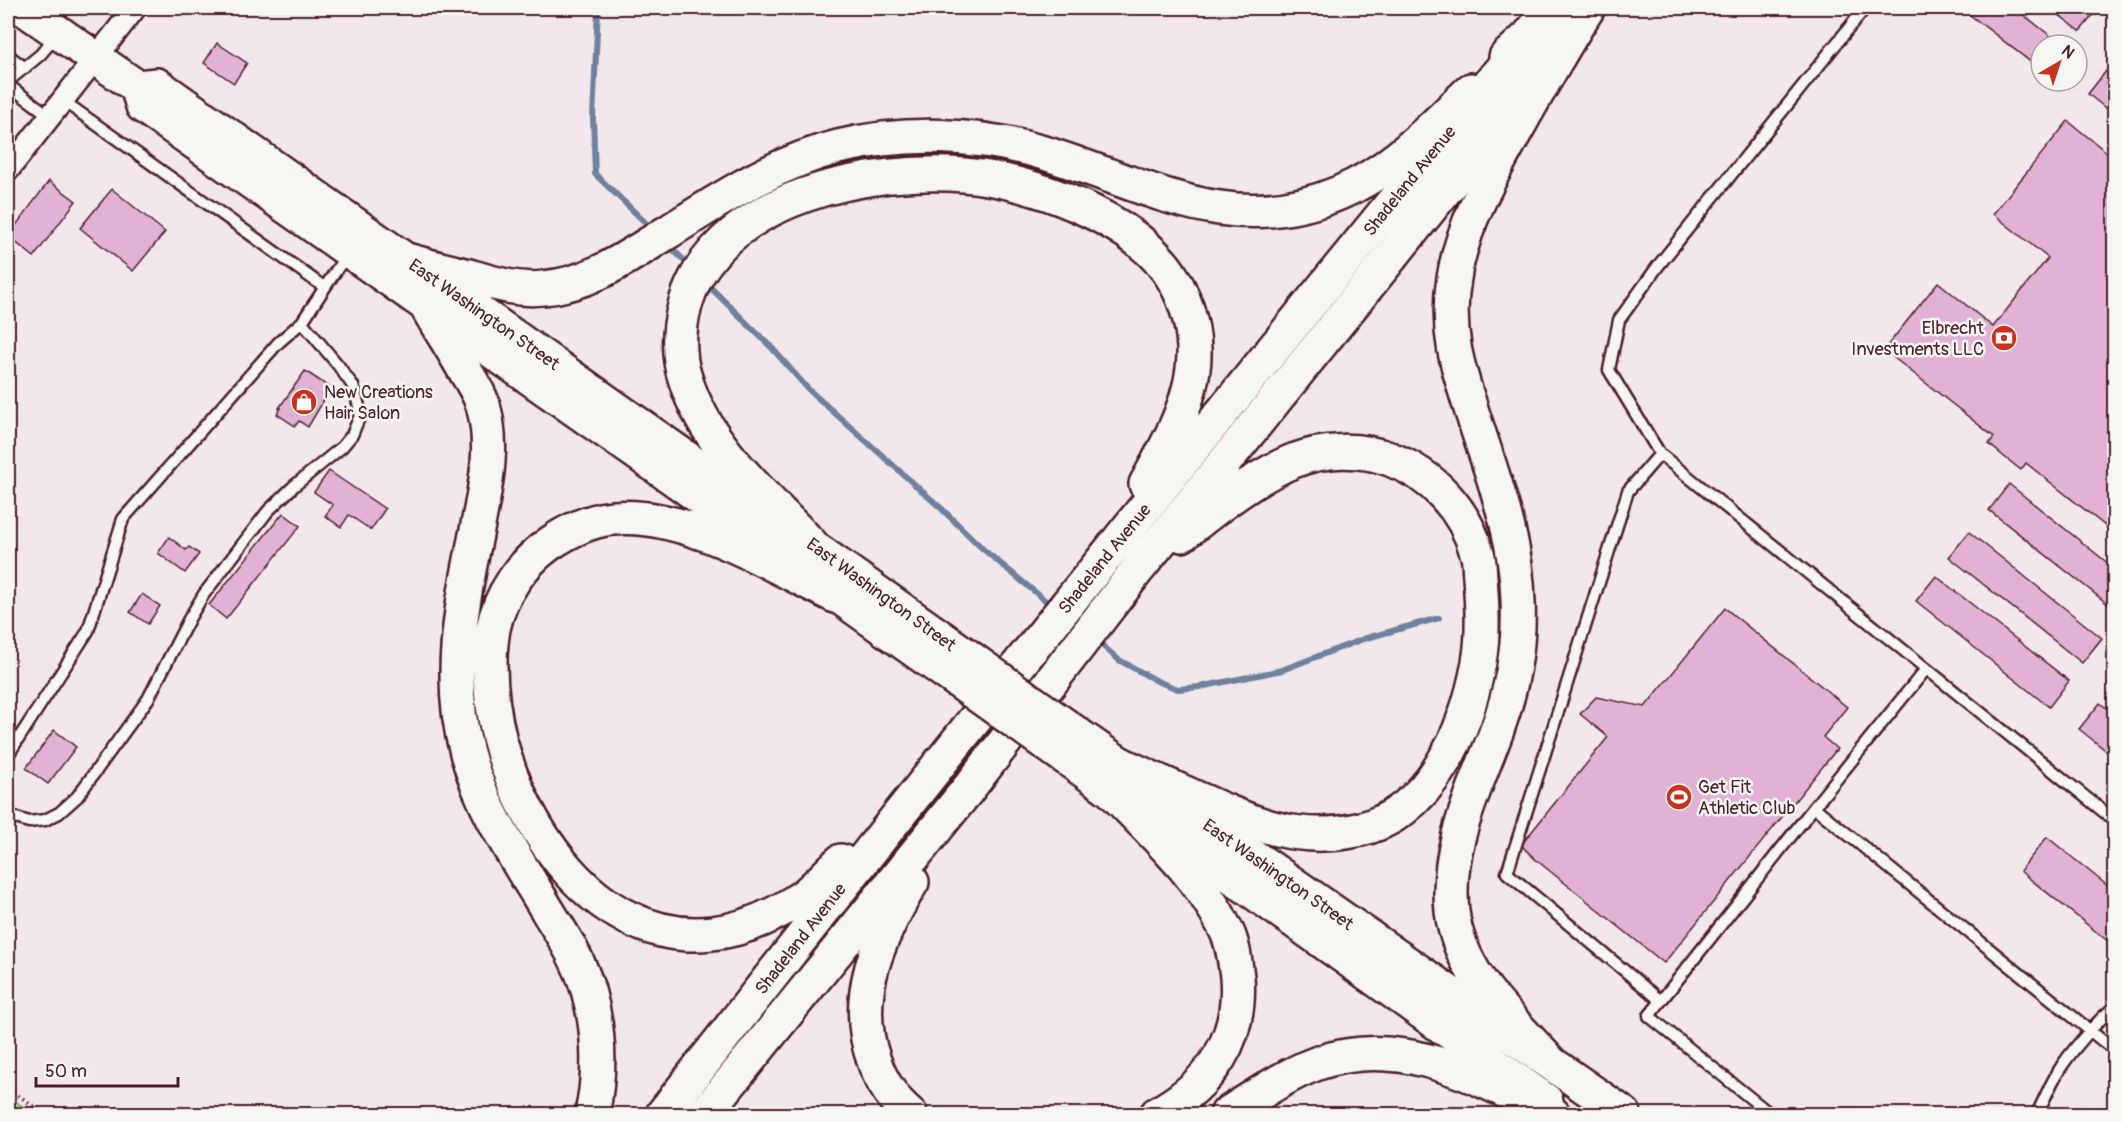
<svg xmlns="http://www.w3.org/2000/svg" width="2122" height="1122" font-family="Pangolin,sans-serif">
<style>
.green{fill:#bee5a0;stroke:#848266;stroke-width:1.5}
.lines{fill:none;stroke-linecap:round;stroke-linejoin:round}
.stream{stroke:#6f819c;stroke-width:6}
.building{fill:#e1b2d3;stroke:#4a1f2b;stroke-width:1.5}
.service-casing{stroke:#4a1f2b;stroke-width:15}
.minor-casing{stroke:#4a1f2b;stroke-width:26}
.primary-casing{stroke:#4a1f2b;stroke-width:38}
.motorway-casing{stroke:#4a1f2b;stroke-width:38}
.path{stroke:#4a1f2b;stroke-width:4;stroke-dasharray:1.5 4.5;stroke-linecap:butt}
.service{stroke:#f6f6f2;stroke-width:10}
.minor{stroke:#f6f6f2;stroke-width:21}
.primary{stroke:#f6f6f2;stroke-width:33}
.motorway{stroke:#f6f6f2;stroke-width:33}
.primary-bridge-casing{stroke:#4a1f2b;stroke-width:38;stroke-linecap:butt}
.primary-bridge{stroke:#f6f6f2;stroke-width:33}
.labels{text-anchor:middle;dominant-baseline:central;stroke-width:5;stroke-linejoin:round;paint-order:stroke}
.street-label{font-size:18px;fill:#4a1f2b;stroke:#f6f6f2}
.poi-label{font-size:18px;fill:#4a1f2b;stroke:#f6f6f2;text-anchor:start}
</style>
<rect width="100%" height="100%" fill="#f2e8ec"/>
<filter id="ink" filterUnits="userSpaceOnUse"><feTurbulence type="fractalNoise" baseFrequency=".0167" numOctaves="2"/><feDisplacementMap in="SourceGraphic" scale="12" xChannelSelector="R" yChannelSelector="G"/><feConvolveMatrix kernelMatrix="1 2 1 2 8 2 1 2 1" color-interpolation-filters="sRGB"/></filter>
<g filter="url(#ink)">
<!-- green -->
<path class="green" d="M8,1096L33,1114H8Z"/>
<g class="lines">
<!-- stream -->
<path class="stream" d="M598,8L593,118L595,174L651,228
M669,246L689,265
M707,284L771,347L809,390L942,509L984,550L1046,601
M1104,647L1119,660L1159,682L1178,689L1200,687L1282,670L1363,639L1439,618"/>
</g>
<!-- building -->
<path class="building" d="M1961,8H2015L2062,45H2041V70Z
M2050,8H2099L2080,31Z
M217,43L247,63L234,83L204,63Z
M2114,61V115L2088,94Z
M2068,121L2114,158V533L2026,463L2021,470L2002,455L1989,444L1994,437L1884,350L1938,282L1993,327L2048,258L1993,214Z
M49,181L76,201L34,257L8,236Z
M112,189L165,232L133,271L80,228Z
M305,371L331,388L308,427L299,421L295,426L277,414L281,408H279Z
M329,471L385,509L371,530L349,515L341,527L325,516L333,505L314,492Z
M2009,484L2114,568V609L1989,510Z
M283,513L300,526L226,619L209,605Z
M1969,532L2102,638L2082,663L1949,557Z
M169,537L186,550L189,547L199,554L185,573L158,553Z
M1936,576L2069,681L2049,707L1916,601Z
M142,594L160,606L148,624L130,612Z
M1725,608L1847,707L1823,737L1837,749L1664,963L1535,859L1521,845L1608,737L1580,714L1596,697L1645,707Z
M2100,703L2114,714V757L2079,729Z
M54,730L76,747L48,784L26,768Z
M2047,837L2114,891V946L2020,871Z"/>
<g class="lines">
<defs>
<path id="service" d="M1865,8L1658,266L1619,320L1609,370L1660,454L2114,820
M8,55L25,68
M8,81L40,55L57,35
M8,85L50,116
M62,100L324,287
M1660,454L1628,491L1507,873L1661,1001
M1926,669L1814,807L2114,1050
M8,755L88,631L123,519L278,343L302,322L347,254
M8,811L13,817L29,822L45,820L59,813L77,797L148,699L189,619L204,594L268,511L294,486L342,447L352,435L361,413L353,386L338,365L302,322
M1770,1114L1649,1016L1814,807
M2037,1114C2044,1100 2050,1085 2058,1072C2068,1055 2099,1018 2114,1008"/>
<path id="minor" d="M8,170L135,8"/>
<path id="primary" d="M23,8L137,87L143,106L674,479L952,677
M1506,57L1528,37L1551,8
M137,87L157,85L966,655
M407,260C428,266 448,271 469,276C493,283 517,291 543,288C591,284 627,257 668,232C722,198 774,163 838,147C905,131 977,133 1044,153C1146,184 1230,239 1339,193C1391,172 1431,128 1471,90
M1077,734L1624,1114
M1062,755L1546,1101
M1550,1062C1510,1018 1459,974 1452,911C1445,846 1475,790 1497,730C1512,689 1520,645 1518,601C1517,538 1493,478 1474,418C1458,369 1445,331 1454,278C1463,220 1496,167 1524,116C1545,80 1565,43 1588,8"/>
<path id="motorway" d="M427,307C439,328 452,348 464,369C471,380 479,393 483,405C495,448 485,488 477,530C462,604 446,678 467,753C483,812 518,861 549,913C564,937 580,962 588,990C600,1032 601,1072 592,1114
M811,544C764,495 705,445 685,378C676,351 679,320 689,293C726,196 872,167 964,175C1030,180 1130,217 1169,272C1184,294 1193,322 1194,348C1196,396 1168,444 1146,484
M835,596C772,565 685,511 613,518C590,520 568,531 549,544C521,564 500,595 493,629C485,674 494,732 511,775C562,904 675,987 805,895C818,885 829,872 841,861
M1119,763C1146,776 1174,788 1201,800C1254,824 1298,843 1357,830C1431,815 1467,729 1479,662C1484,634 1482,605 1480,577C1479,569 1480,561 1477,553C1465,510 1433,475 1390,459C1359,448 1324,449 1293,461C1256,476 1213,510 1182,535
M1108,787C1150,831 1198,873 1225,928C1233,942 1235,961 1237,977C1242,1040 1211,1084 1157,1114
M663,1114C946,752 1236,393 1528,37
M705,1114L969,788L1138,569L1570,36
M910,1114C894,1101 881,1081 874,1061C851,997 878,938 912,882
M1227,1114C1256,1096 1285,1075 1318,1063C1403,1033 1479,1079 1553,1114"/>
</defs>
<!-- service casing -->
<use href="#service" class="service-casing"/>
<!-- minor casing -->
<use href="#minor" class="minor-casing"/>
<!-- primary casing -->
<use href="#primary" class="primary-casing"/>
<!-- motorway casing -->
<use href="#motorway" class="motorway-casing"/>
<!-- path -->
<path class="path" d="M8,1088L45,1114"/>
<!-- service -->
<use href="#service" class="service"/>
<!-- minor -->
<use href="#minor" class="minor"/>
<!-- primary -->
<use href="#primary" class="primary"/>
<!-- motorway -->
<use href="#motorway" class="motorway"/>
<defs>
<path id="primary-bridge" d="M966,655L1077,734
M952,677L1062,755"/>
</defs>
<!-- primary-bridge casing -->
<use href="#primary-bridge" class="primary-bridge-casing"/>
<!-- primary-bridge -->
<use href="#primary-bridge" class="primary-bridge"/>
</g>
</g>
<!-- icons -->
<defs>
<symbol id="bank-disc" viewBox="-11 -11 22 22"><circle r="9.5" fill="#c8321e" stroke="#f6f6f2"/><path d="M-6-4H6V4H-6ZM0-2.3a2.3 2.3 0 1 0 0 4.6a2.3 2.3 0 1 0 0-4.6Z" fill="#fff"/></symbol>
<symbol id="shop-disc" viewBox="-11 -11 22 22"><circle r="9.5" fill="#c8321e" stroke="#f6f6f2"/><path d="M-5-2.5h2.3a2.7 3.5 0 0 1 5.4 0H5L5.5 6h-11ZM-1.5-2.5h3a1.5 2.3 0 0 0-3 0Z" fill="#fff"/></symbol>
<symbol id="stadium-disc" viewBox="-11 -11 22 22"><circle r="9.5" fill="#c8321e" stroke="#f6f6f2"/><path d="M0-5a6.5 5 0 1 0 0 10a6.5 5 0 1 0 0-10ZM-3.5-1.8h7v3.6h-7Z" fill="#fff"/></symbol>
</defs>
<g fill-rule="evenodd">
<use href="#bank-disc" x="1989" y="323" width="30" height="30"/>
<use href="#shop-disc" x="289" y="387" width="30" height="30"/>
<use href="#stadium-disc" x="1664" y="782" width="30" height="30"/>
</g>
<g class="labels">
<!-- street labels -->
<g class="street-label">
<text transform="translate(1410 181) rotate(-51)">Shadeland Avenue</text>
<text transform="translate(484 315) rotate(35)">East Washington Street</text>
<text transform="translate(1105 559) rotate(-51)">Shadeland Avenue</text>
<text transform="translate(881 595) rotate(36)">East Washington Street</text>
<text transform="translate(1278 875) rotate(35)">East Washington Street</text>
<text transform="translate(801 939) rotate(-52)">Shadeland Avenue</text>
</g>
<!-- poi labels -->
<g class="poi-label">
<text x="1984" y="328" text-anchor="end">Elbrecht<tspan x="1984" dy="21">Investments LLC</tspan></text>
<text x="324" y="392">New Creations<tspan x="324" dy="21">Hair Salon</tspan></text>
<text x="1698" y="787">Get Fit<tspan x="1698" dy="21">Athletic Club</tspan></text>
</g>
</g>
<!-- margin -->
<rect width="2122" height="1122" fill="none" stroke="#f6f6f2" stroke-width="30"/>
<rect x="15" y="15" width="2092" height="1092" fill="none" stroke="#4a1f2b" stroke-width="2" filter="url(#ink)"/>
<!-- north arrow -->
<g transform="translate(2059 63) rotate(39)"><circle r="28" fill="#f6f6f2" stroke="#b1a0a2" stroke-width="1.5"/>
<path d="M0-4.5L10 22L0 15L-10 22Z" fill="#c8321e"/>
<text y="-9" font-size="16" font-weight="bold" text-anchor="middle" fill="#4a1f2b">N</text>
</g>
<!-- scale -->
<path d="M36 1077v9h142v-9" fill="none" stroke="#4a1f2b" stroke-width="3"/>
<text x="45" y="1077" font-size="18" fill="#4a1f2b" stroke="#f6f6f2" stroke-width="4.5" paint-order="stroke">50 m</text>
</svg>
